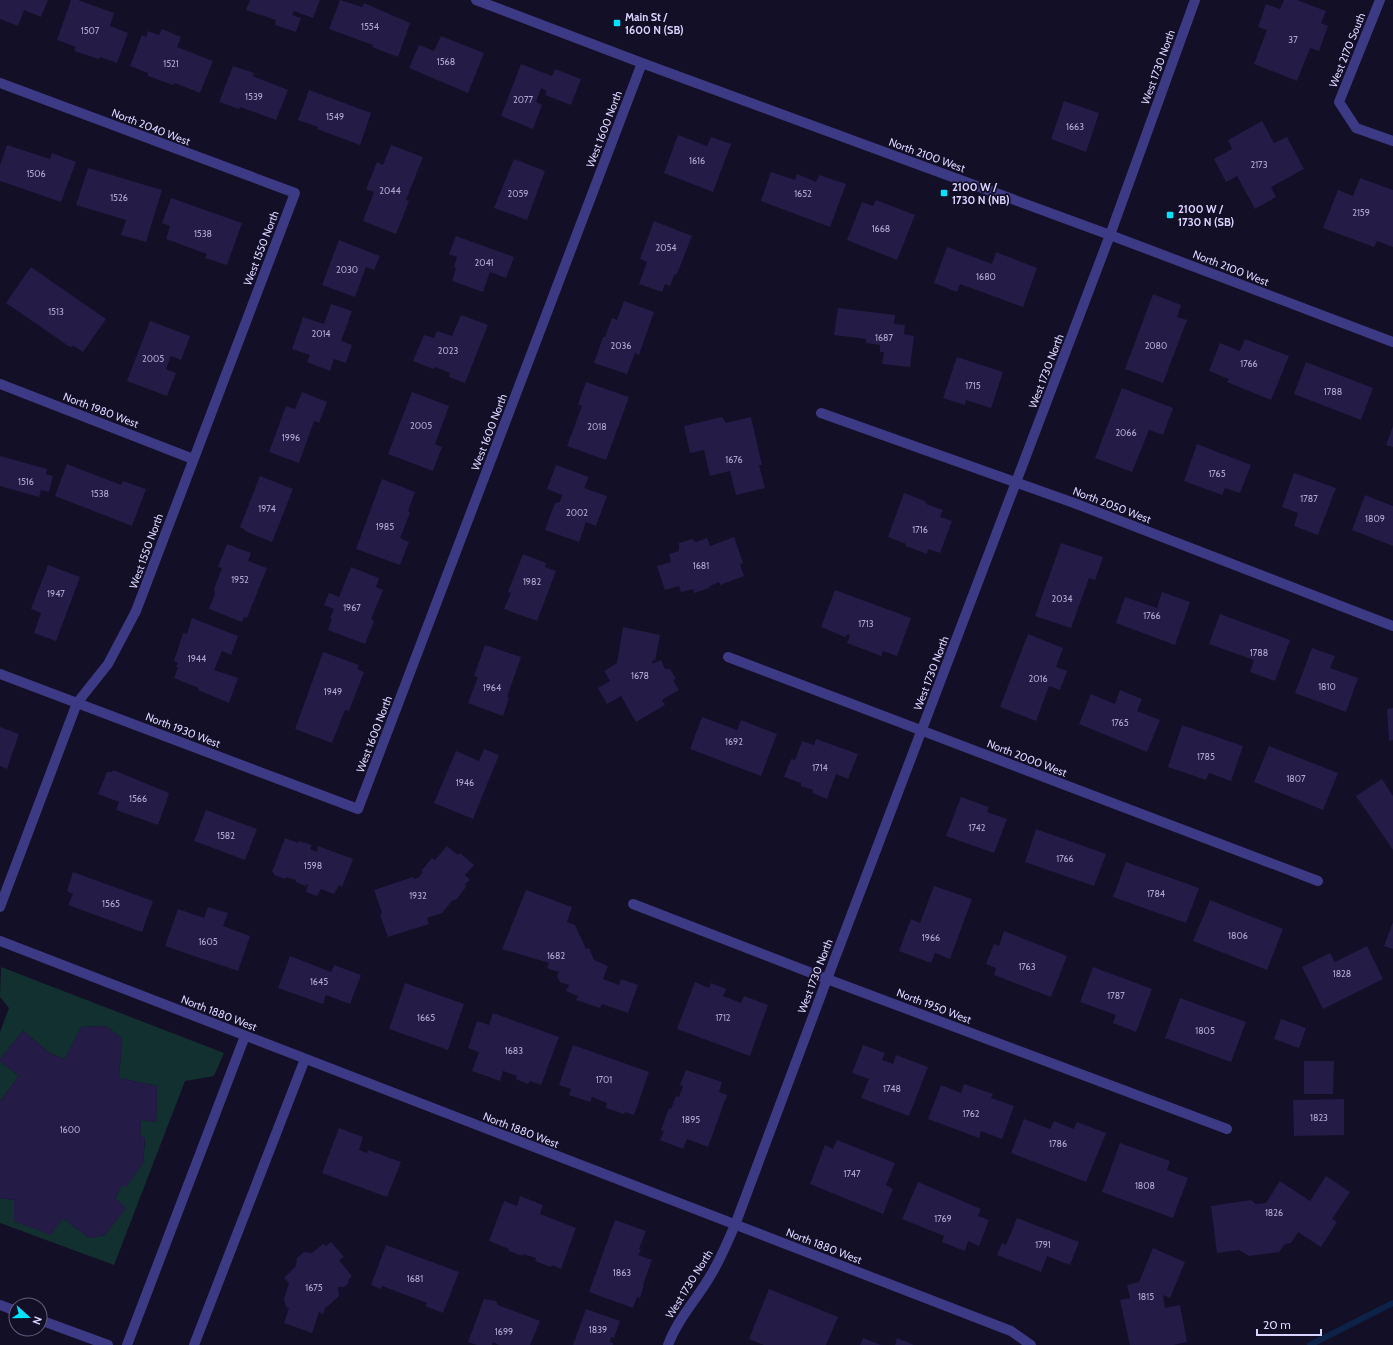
<svg xmlns="http://www.w3.org/2000/svg" width="1393" height="1345" font-family="Cabin,sans-serif">
<style>
.green{fill:#12302f}
.lines{fill:none;stroke-linecap:round;stroke-linejoin:round}
.stream{stroke:#0c2248;stroke-width:6}
.building{fill:#241b47}
.minor{stroke:#3d3a85;stroke-width:10}
.poi-dot{fill:#00e5ff;stroke:#130f26;stroke-width:1.5}
.labels{text-anchor:middle;dominant-baseline:central;stroke-width:3.5;stroke-linejoin:round;paint-order:stroke}
.number-label{font-size:9px;fill:#aca6d1}
.poi-label{font-size:11px;font-weight:bold;fill:#d9d4ff;stroke:#130f26;text-anchor:start}
.street-label{font-size:11px;fill:#d9d4ff;stroke:#130f26}
</style>
<rect width="100%" height="100%" fill="#130f26"/>
<!-- green -->
<path class="green" d="M1,967L224,1053L214,1076L185,1081L114,1265L0,1223V1198L14,1200V1221L51,1234L63,1218L89,1238L105,1235L125,1208L115,1198L122,1185L126,1186L143,1163L145,1139L140,1136L141,1120L156,1122L157,1086L119,1078L122,1038L105,1026L81,1027L65,1059L51,1054L23,1031L0,1059V1032L9,1008L0,997Z
M0,1061L19,1076L0,1101Z"/>
<g class="lines">
<!-- stream -->
<path class="stream" d="M1310,1345L1393,1303"/>
</g>
<!-- building -->
<path class="building" d="M0,0H48L41,17L24,10L18,26L0,19Z
M71,0H78L114,13L110,26L128,33L117,63L100,57L99,59L74,51L76,47L57,40Z
M250,0H320L313,18L294,11L292,15L301,18L296,32L275,25L276,20L246,10Z
M340,0L362,7L364,3L410,23L398,57L372,47L373,45L329,29Z
M1284,0H1297L1326,11L1321,23L1328,26L1319,51L1310,48L1297,81L1254,64L1267,30L1258,27L1266,4L1280,9Z
M162,29L181,37L177,47L213,61L200,93L175,83L173,85L148,76V73L130,66L142,35L146,37L148,31L159,35Z
M441,36L484,53L468,93L409,68L419,45L434,51Z
M521,64L552,76L555,69L581,79L571,105L545,95L547,91L541,88L536,102L542,105L533,129L501,116Z
M233,66L254,73L253,76L288,90L276,120L240,107L239,109L219,102Z
M309,90L371,113L360,145L317,129L318,127L298,120Z
M1064,101L1099,113L1086,152L1051,139Z
M1262,121L1274,143L1287,137L1304,169L1271,187L1276,197L1255,209L1237,176L1226,182L1214,159L1232,149L1228,140Z
M678,135L707,146L711,137L731,144L713,192L664,173Z
M7,145L50,159L52,153L76,162L61,202L0,181V165Z
M391,145L423,157L406,200L409,201L396,234L363,221L374,192L366,189L377,162L383,165Z
M514,159L545,171L527,220L494,208Z
M88,168L162,190L146,242L121,235L126,220L76,205Z
M771,172L795,180L797,174L816,182L819,175L846,184L830,227L761,201Z
M1360,178L1393,190V247L1377,241L1374,247L1323,228L1338,190L1353,196Z
M171,198L242,223L227,265L205,258L207,254L166,239L170,226L162,223Z
M876,200L915,215L897,260L847,240L862,202L873,206Z
M654,221L692,236L677,274L674,275L670,286L665,284L662,292L639,284L647,262L640,259Z
M456,236L514,257L506,278L490,272L483,292L452,281L456,268L454,267L457,257L449,254Z
M339,240L380,256L374,270L366,267L355,297L322,285Z
M947,247L992,264L996,252L1037,268L1023,307L960,284L957,292L934,283Z
M31,267L106,319L83,352L74,346L70,347L6,303Z
M1153,294L1181,305L1177,317L1187,320L1163,383L1125,369Z
M624,301L654,312L639,355L635,353L627,374L594,363L603,337H605L612,318L617,320Z
M331,304L352,311L341,341L352,345L346,363L334,359L330,371L307,362L310,355L292,349L303,317L324,324Z
M838,308L895,315L894,324L905,325L904,334L914,336L910,367L882,364L884,352H880V345L866,343V339L834,335Z
M461,315L488,325L465,383L449,377L450,373L435,367L433,369L413,361L424,335L434,338L437,331L452,336Z
M150,321L190,336L181,360L171,356L166,369L176,373L167,396L127,381Z
M1245,339L1289,356L1271,400L1227,382L1229,379L1209,371L1220,343L1240,351Z
M957,357L1003,372L991,408L966,400L965,405L943,398Z
M1306,362L1373,388L1361,420L1294,394Z
M586,382L629,397L606,460L567,446L582,406L578,404Z
M1122,388L1173,408L1163,435L1149,430L1132,472L1095,458Z
M302,392L327,402L319,423L314,421L299,463L269,452L286,406L295,409Z
M412,392L449,406L435,444L442,447L433,471L388,454Z
M722,417L726,423L751,417L762,465H759L765,488L736,495L730,471L710,476L704,450L690,453L684,426Z
M1393,426V447L1386,445Z
M1197,444L1251,465L1240,493L1225,488L1222,495L1184,481Z
M0,456L47,469L46,474L53,476L49,492L41,490L39,497L0,486Z
M67,464L121,485L123,481L146,489L132,526L55,496Z
M556,465L589,477L584,488L607,496L596,526L586,522L579,542L545,530L555,503L560,502L562,495L547,489Z
M1294,473L1336,488L1318,535L1294,526L1298,513L1282,507Z
M260,476L293,489L272,542L245,531L244,529L240,527Z
M382,479L415,492L408,511L410,513L400,538L409,542L400,565L356,549Z
M904,493L925,501L926,504L943,510L940,517L952,521L940,553L928,549L927,554L906,546V544L888,537Z
M1365,495L1393,506V546L1352,530Z
M734,537L743,563L740,564L744,576L720,585L719,582L710,586L709,588L694,593L693,589L681,592L679,586L665,590L657,566L671,562L669,554L679,551V543L692,539L696,542L707,538L710,546Z
M1061,543L1103,557L1095,580L1089,578L1071,628L1035,616Z
M227,544L251,553L248,561L267,568L247,618L244,617L242,622L209,609L215,594L214,589L222,568L218,567Z
M523,554L546,563L545,567L556,571L537,621L504,609L511,593L508,592Z
M48,565L80,577L56,641L34,633L41,613L31,609Z
M351,567L379,578L376,587L383,590L371,619L374,621L365,644L328,630L332,619L330,618L334,609L324,605L329,593L339,597Z
M835,590L911,618L897,656L883,651L881,656L847,643L850,635L848,634L845,637L821,627Z
M1162,592L1190,602L1175,645L1116,623L1125,597L1157,608Z
M1220,614L1290,640L1275,681L1250,672L1254,660L1209,644Z
M192,618L238,636L231,655L222,651L214,670L238,678L229,703L198,690L199,688L174,678L178,667H176L178,663L174,661L179,646L183,633L187,634Z
M623,627L660,635L655,661L653,660L652,664L661,660L665,669H670L676,679L673,680L679,690L662,700L665,705L636,722L621,696L607,704L598,688L610,681L604,671L617,663Z
M1028,634L1063,648L1056,667L1067,671L1060,690L1049,686L1036,721L1000,707Z
M485,645L521,657L507,697L509,698L503,716L468,703L478,677L474,676Z
M1312,648L1335,656L1330,668L1358,678L1346,712L1295,693Z
M323,652L359,665L357,669L364,672L349,711L345,710L332,743L295,729Z
M1120,690L1142,699L1137,711L1160,720L1147,752L1079,724L1091,694L1115,704Z
M1393,708V740L1389,741L1387,709Z
M702,717L737,730L741,720L777,734L761,776L690,749Z
M1182,725L1243,746L1231,781L1209,773L1206,780L1168,767Z
M0,727L19,734L7,769L0,766Z
M816,739L858,754L848,779L836,774L827,799L812,793L813,790L801,786V783L784,777L791,759L795,760L802,741L814,745Z
M1269,746L1338,773L1323,810L1254,782Z
M484,749L499,755L473,819L434,803L456,751L479,761Z
M113,770L167,792L169,794L158,825L116,810L119,802L98,794L107,772H112Z
M1382,779L1393,796V850L1356,796Z
M961,797L989,807L987,812L1007,819L994,853L946,836Z
M206,810L257,829L245,860L194,841Z
M1036,829L1106,854L1094,886L1025,862Z
M285,838L298,843L299,841L312,845L310,849L317,852L318,846L353,859L342,887L339,885L334,894L321,889L317,896L306,892L308,884H307L306,886L296,882V880L285,877V879L274,875V873L272,872Z
M447,846L458,855L460,853L474,865L465,875L470,880L465,884L466,887L457,899L452,901L442,913L427,918L429,924L388,937L380,915L382,913L374,890L413,877L414,879L418,878L423,872L421,871L432,858L435,860Z
M1126,862L1199,888L1186,923L1113,897Z
M73,872L153,901L142,932L68,905L73,894L67,891Z
M934,886L972,899L950,959L935,953L931,963L899,951L911,919L920,923Z
M526,890L572,907L567,922L575,925L586,949L589,948L594,960L608,966L603,979L619,985L621,979L638,985L628,1013L602,1004L600,1008L576,1000L578,996L566,991L569,985L560,982L557,976L559,972L547,968L549,963L502,949Z
M1210,900L1283,929L1267,970L1193,941Z
M208,907L228,913L223,926L250,936L238,971L165,946L178,909L204,918Z
M1393,922V949L1384,946Z
M1004,931L1067,956L1051,997L994,975L996,968L986,964L994,944L999,946Z
M1367,946L1383,979L1323,1009L1302,967L1330,953L1335,962Z
M290,956L331,972L334,965L361,975L350,1004L326,995L323,1004L278,988Z
M1093,967L1152,989L1136,1032L1113,1023L1116,1015L1080,1002Z
M695,982L709,988L711,983L726,989L723,996L741,1003L744,996L768,1005L750,1056L677,1029Z
M405,983L464,1004L448,1050L389,1029Z
M1180,998L1246,1022L1231,1062L1165,1038Z
M493,1013L559,1037L541,1085L530,1081L528,1084L516,1079L517,1076L503,1071L500,1081L472,1071L479,1052L468,1048L477,1021L489,1025Z
M1281,1019L1306,1028L1299,1048L1274,1039Z
M105,1026L122,1038L119,1078L157,1086L156,1122L141,1120L140,1136L145,1138L143,1163L126,1187L122,1185L115,1198L126,1208L105,1235L89,1238L63,1218L51,1235L14,1221V1200L0,1198V1101L19,1076L0,1061V1059L23,1031L51,1054L65,1059L81,1027Z
M573,1045L649,1072L634,1115L625,1112L624,1114L606,1108L607,1103L592,1097L590,1102L569,1095L571,1089L559,1085Z
M863,1045L885,1053L882,1060L893,1064L896,1055L928,1067L909,1116L861,1098L869,1079L852,1073Z
M1304,1061H1334L1333,1094H1304Z
M686,1070L722,1082L719,1092L727,1095L708,1147L687,1139L683,1149L660,1140L664,1131L661,1130L669,1108L671,1109L676,1096L679,1097L683,1086L680,1085Z
M964,1084L993,1094L991,1098L1014,1106L1002,1139L981,1131L979,1138L928,1119L941,1085L961,1093Z
M1344,1099V1135L1294,1136L1293,1100Z
M1024,1119L1050,1129L1054,1121L1074,1129L1077,1122L1106,1133L1086,1182L1011,1153Z
M339,1128L363,1137L359,1150L367,1153L368,1150L401,1162L387,1197L322,1173Z
M837,1140L895,1163L886,1185L893,1189L883,1214L810,1184L825,1145L833,1149Z
M1120,1143L1170,1161L1167,1170L1188,1178L1173,1218L1102,1192Z
M1326,1176L1350,1192L1332,1219L1337,1222L1321,1247L1298,1232L1291,1243L1285,1244L1279,1252L1249,1256L1239,1250L1217,1253L1211,1206L1251,1200L1256,1204L1266,1203L1280,1181L1310,1201Z
M918,1182L981,1209L978,1216L989,1220L979,1246L968,1241L965,1251L942,1242L944,1236L902,1219Z
M520,1196L543,1205L540,1214L576,1228L561,1269L552,1265L551,1267L535,1261L536,1258L523,1254V1256L509,1251V1249L489,1241L504,1201L517,1206Z
M1017,1218L1079,1242L1070,1265L1047,1256L1041,1272L997,1255L1002,1243L1006,1245Z
M615,1220L646,1231L639,1249L641,1250L638,1255L652,1260L643,1285H644L640,1298L637,1297L633,1308L589,1292Z
M331,1242L344,1257L339,1260L352,1276L349,1279L348,1284L344,1287H338L339,1296L327,1307L326,1306L323,1314L319,1312L312,1333L284,1323L289,1308L286,1307L284,1299L289,1283L284,1278L296,1266L297,1258L304,1252L312,1253L323,1244L326,1246Z
M386,1245L459,1272L443,1313L425,1306L427,1303L382,1286L381,1289L371,1285Z
M1153,1248L1185,1262L1170,1298L1163,1295L1165,1308L1180,1305L1187,1342L1173,1345H1130L1120,1300L1130,1298L1127,1285L1139,1282Z
M769,1289L838,1317L826,1345H764L749,1339Z
M484,1299L496,1301L498,1305L540,1321L530,1345H499L493,1342L492,1345H477L468,1342Z
M586,1309L620,1321L614,1338L611,1337L610,1342L613,1343V1345H573Z
M863,1338L881,1345H860Z
M897,1338L914,1345H895Z"/>
<g class="lines">
<!-- minor -->
<path class="minor" d="M476,0L642,63L1110,235L1393,342
M1380,0L1339,102L1356,128L1393,141
M0,83L295,193L136,611L108,664L77,703L0,907
M0,384L193,459
M821,413L1074,503L1393,626
M728,657L1318,881
M0,674L358,809L642,63
M633,904L827,979L1227,1129
M0,941L1011,1331L1031,1345
M0,1305L16,1311
M40,1320L108,1345
M127,1345L245,1036
M194,1345L305,1059
M668,1345C678,1318 698,1298 712,1273C721,1258 728,1241 735,1225L827,979L1110,235L1195,0"/>
</g>
<!-- markers -->
<g class="poi-dot">
<rect x="613" y="19" width="8" height="8" rx="2"/>
<rect x="940" y="189" width="8" height="8" rx="2"/>
<rect x="1166" y="211" width="8" height="8" rx="2"/>
</g>
<g class="labels">
<!-- number labels -->
<g class="number-label">
<text x="370" y="26">1554</text>
<text x="90" y="30">1507</text>
<text x="1293" y="39">37</text>
<text x="446" y="61">1568</text>
<text x="171" y="63">1521</text>
<text x="254" y="96">1539</text>
<text x="523" y="99">2077</text>
<text x="335" y="116">1549</text>
<text x="1075" y="126">1663</text>
<text x="697" y="160">1616</text>
<text x="1259" y="164">2173</text>
<text x="36" y="173">1506</text>
<text x="390" y="190">2044</text>
<text x="518" y="193">2059</text>
<text x="803" y="193">1652</text>
<text x="119" y="197">1526</text>
<text x="1361" y="212">2159</text>
<text x="881" y="228">1668</text>
<text x="203" y="233">1538</text>
<text x="666" y="247">2054</text>
<text x="484" y="262">2041</text>
<text x="347" y="269">2030</text>
<text x="986" y="276">1680</text>
<text x="56" y="311">1513</text>
<text x="321" y="333">2014</text>
<text x="884" y="337">1687</text>
<text x="621" y="345">2036</text>
<text x="1156" y="345">2080</text>
<text x="448" y="350">2023</text>
<text x="153" y="358">2005</text>
<text x="1249" y="363">1766</text>
<text x="973" y="385">1715</text>
<text x="1333" y="391">1788</text>
<text x="421" y="425">2005</text>
<text x="597" y="426">2018</text>
<text x="1126" y="432">2066</text>
<text x="291" y="437">1996</text>
<text x="734" y="459">1676</text>
<text x="1217" y="473">1765</text>
<text x="26" y="481">1516</text>
<text x="100" y="493">1538</text>
<text x="1309" y="498">1787</text>
<text x="267" y="508">1974</text>
<text x="577" y="512">2002</text>
<text x="1375" y="518">1809</text>
<text x="385" y="526">1985</text>
<text x="920" y="529">1716</text>
<text x="701" y="565">1681</text>
<text x="240" y="579">1952</text>
<text x="532" y="581">1982</text>
<text x="56" y="593">1947</text>
<text x="1062" y="598">2034</text>
<text x="352" y="607">1967</text>
<text x="1152" y="615">1766</text>
<text x="866" y="623">1713</text>
<text x="1259" y="652">1788</text>
<text x="197" y="658">1944</text>
<text x="640" y="675">1678</text>
<text x="1038" y="678">2016</text>
<text x="1327" y="686">1810</text>
<text x="492" y="687">1964</text>
<text x="333" y="691">1949</text>
<text x="1120" y="722">1765</text>
<text x="734" y="741">1692</text>
<text x="1206" y="756">1785</text>
<text x="820" y="767">1714</text>
<text x="1296" y="778">1807</text>
<text x="465" y="782">1946</text>
<text x="138" y="798">1566</text>
<text x="977" y="827">1742</text>
<text x="226" y="835">1582</text>
<text x="1065" y="858">1766</text>
<text x="313" y="865">1598</text>
<text x="1156" y="893">1784</text>
<text x="418" y="895">1932</text>
<text x="111" y="903">1565</text>
<text x="1238" y="935">1806</text>
<text x="931" y="937">1966</text>
<text x="208" y="941">1605</text>
<text x="556" y="955">1682</text>
<text x="1027" y="966">1763</text>
<text x="1342" y="973">1828</text>
<text x="319" y="981">1645</text>
<text x="1116" y="995">1787</text>
<text x="426" y="1017">1665</text>
<text x="723" y="1017">1712</text>
<text x="1205" y="1030">1805</text>
<text x="514" y="1050">1683</text>
<text x="604" y="1079">1701</text>
<text x="892" y="1088">1748</text>
<text x="971" y="1113">1762</text>
<text x="1319" y="1117">1823</text>
<text x="691" y="1119">1895</text>
<text x="70" y="1129">1600</text>
<text x="1058" y="1143">1786</text>
<text x="852" y="1173">1747</text>
<text x="1145" y="1185">1808</text>
<text x="1274" y="1212">1826</text>
<text x="943" y="1218">1769</text>
<text x="1043" y="1244">1791</text>
<text x="622" y="1272">1863</text>
<text x="415" y="1278">1681</text>
<text x="314" y="1287">1675</text>
<text x="1146" y="1296">1815</text>
<text x="598" y="1329">1839</text>
<text x="504" y="1331">1699</text>
</g>
<!-- poi labels -->
<g class="poi-label">
<text x="625" y="17">Main St /<tspan x="625" dy="13">1600 N (SB)</tspan></text>
<text x="952" y="187">2100 W /<tspan x="952" dy="13">1730 N (NB)</tspan></text>
<text x="1178" y="209">2100 W /<tspan x="1178" dy="13">1730 N (SB)</tspan></text>
</g>
<!-- street labels -->
<g class="street-label">
<text transform="translate(1347 50) rotate(-68)">West 2170 South</text>
<text transform="translate(1158 67) rotate(-70)">West 1730 North</text>
<text transform="translate(151 127) rotate(21)">North 2040 West</text>
<text transform="translate(604 129) rotate(-69)">West 1600 North</text>
<text transform="translate(927 155) rotate(20)">North 2100 West</text>
<text transform="translate(261 248) rotate(-69)">West 1550 North</text>
<text transform="translate(1231 268) rotate(21)">North 2100 West</text>
<text transform="translate(1046 371) rotate(-69)">West 1730 North</text>
<text transform="translate(101 410) rotate(21)">North 1980 West</text>
<text transform="translate(489 432) rotate(-69)">West 1600 North</text>
<text transform="translate(1112 505) rotate(21)">North 2050 West</text>
<text transform="translate(146 551) rotate(-70)">West 1550 North</text>
<text transform="translate(931 673) rotate(-69)">West 1730 North</text>
<text transform="translate(183 730) rotate(21)">North 1930 West</text>
<text transform="translate(374 734) rotate(-69)">West 1600 North</text>
<text transform="translate(1027 758) rotate(21)">North 2000 West</text>
<text transform="translate(815 976) rotate(-69)">West 1730 North</text>
<text transform="translate(934 1006) rotate(21)">North 1950 West</text>
<text transform="translate(219 1013) rotate(21)">North 1880 West</text>
<text transform="translate(521 1130) rotate(21)">North 1880 West</text>
<text transform="translate(824 1246) rotate(21)">North 1880 West</text>
<text transform="translate(689 1284) rotate(-58)">West 1730 North</text>
</g>
</g>
<!-- north arrow -->
<g transform="translate(28 1317) rotate(111)"><circle r="19" fill="#130f26" stroke="#625e7d"/>
<path d="M0-3L7 15L0 10L-7 15Z" fill="#00e5ff"/>
<text y="-6" font-size="11" font-weight="bold" text-anchor="middle" fill="#d9d4ff">N</text>
</g>
<!-- scale -->
<path d="M1257 1329v6h64v-6" fill="none" stroke="#d9d4ff" stroke-width="2"/>
<text x="1263" y="1329" font-size="12" fill="#d9d4ff" stroke="#130f26" stroke-width="3" paint-order="stroke">20 m</text>
</svg>
